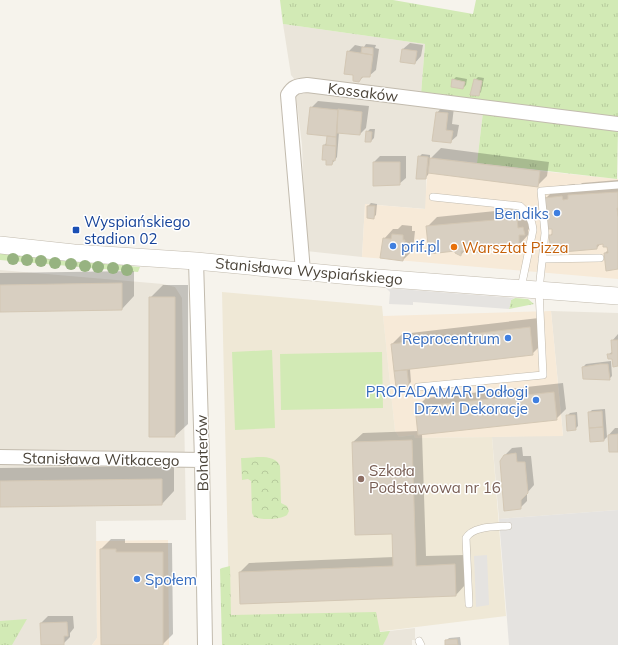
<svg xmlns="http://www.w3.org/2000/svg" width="618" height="645" font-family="Mulish,sans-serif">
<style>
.residential{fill:#eae5da}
.commercial{fill:#f7ead8}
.education{fill:#efe8d6}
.grass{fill:url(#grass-tufts)}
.park{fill:url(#park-crowns)}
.pitch{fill:#d2eab5}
.parking{fill:#e5e3e0}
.shadow{fill:#0003}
.building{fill:#d8cfc1;stroke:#d3c7b4}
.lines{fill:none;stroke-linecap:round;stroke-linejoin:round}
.service-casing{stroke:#c2bbae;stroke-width:8}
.minor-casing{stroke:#c2bbae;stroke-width:16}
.tertiary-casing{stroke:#c2bbae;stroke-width:18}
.service{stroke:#fff;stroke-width:7}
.minor{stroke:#fff;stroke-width:14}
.tertiary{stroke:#fff;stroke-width:17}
.tree{fill:#97b381}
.shop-dot{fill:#3f7fe0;stroke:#fff;stroke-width:1.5}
.transit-dot{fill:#1a4fb4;stroke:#fff;stroke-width:1.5}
.food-dot{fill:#e8710a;stroke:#fff;stroke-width:1.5}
.education-dot{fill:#8d6e63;stroke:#fff;stroke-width:1.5}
.labels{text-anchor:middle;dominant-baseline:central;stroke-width:3;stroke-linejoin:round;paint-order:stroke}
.street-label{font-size:15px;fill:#4b4439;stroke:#fff}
.shop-label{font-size:15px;fill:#366cbe;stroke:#fff;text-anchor:end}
.transit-label{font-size:15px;fill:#164399;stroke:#fff;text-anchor:start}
.food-label{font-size:15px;fill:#c56008;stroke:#fff;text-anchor:start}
.education-label{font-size:15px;fill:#785e54;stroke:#fff;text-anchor:start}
</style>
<defs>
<pattern id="grass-tufts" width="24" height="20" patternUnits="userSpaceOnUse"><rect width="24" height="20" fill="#d2eab5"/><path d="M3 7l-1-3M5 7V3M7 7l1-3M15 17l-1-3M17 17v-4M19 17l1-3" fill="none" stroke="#b6ca9c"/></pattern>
<pattern id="park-crowns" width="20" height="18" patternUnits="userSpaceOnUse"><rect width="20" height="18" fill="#d2eab5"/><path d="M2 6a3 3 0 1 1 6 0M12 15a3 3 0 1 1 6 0" fill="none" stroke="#b6ca9c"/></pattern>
</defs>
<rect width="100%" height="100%" fill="#f6f3ec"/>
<!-- residential -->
<path class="residential" d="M283,24L425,44L421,94L295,80L291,75Z
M300,90L483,112L477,163L428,157L426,179V209L365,204L362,257L306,251L302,145L296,96Z
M0,270L163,284L175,287L182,298L186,520L96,521L97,638L92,645H0Z
M551,311L618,313V512V510L499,519L492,437L563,435Z
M415,628V640H412V645H270Z"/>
<!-- commercial -->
<path class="commercial" d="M428,157L540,171L618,179V279L362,257L365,204L425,209Z
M551,311L563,436L415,438L414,435L399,437L395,431L383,316Z
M168,540L169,645H92L97,638L96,541Z"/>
<!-- education -->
<path class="education" d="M222,292L382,306L395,431L399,437L414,435L415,438L492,437L506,616L270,645H230Z"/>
<!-- grass -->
<path class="grass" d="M280,0H393L473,14L476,0H618V120L421,94L425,44L283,24Z
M483,112L618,128L617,179L477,163Z
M0,253L140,267L138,272L0,260Z
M515,298L528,299L534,304L509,309L511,300Z
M230,566L231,615L376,612L380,632L390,631L383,645H222L220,569L222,568Z
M27,619L12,645H0V621Z"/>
<!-- park -->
<path class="park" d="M241,458C253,458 275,453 280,466L281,503L287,506L289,511L287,515C280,520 261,520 254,517L252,513L251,481L248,479L242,480Z"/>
<!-- pitch -->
<path class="pitch" d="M272,350L275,428L235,430L232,352Z
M382,352L383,408L281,410L280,354Z"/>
<!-- parking -->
<path class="parking" d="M386,288L515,298L511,300L509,309L413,302V305L389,304L390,292Z
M618,510V645H509L499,519Z
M487,555L489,605L476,607L474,556Z"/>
<!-- shadow -->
<path class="shadow" d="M410,43L423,45L421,56L415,63L403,49Z
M366,44L376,45L375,48L379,49L376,70L369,76H364L359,81L348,52L355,45L364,47Z
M456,77L467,79L466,85L463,88L453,80Z
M478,77L484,78L481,92L478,95L475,80Z
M318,101L369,106L366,128L360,134L339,132L337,157L332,164L324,145L328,142V137L311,108Z
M443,106L454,107L452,124L459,125L457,136L450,142L437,113Z
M370,129H375L374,138L371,141L367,132Z
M441,148L549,162L547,176L537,186L429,172L428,175L425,178L419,157L422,154L430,155V159Z
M380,156H406V178L399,184L374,162Z
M618,180V268L605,253L608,250V246L601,243L597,248L550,236L553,232L545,199L558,186L575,184V188H577L582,183Z
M371,203L377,204L376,215L373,218L368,206Z
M526,208L534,224L528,230V235L519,245L486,247L480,253L474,249H466L461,255L428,226L437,217Z
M402,225L412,226V231H415L413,250L403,260L384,239L393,229H398Z
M134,271V296L122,309L0,311V273Z
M163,285H188V424L175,436L150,298Z
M539,318L542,344L532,354L410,369L411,382L408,385L397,386L392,344L402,334Z
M618,334V365L613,358L608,355L613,351L612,341Z
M611,361L612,376L609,379L583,378V367L586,364Z
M563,383L566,409L556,419L422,434L426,556L464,555L465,585L456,595L240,572L249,563L394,557L393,533L353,442L363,433L419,431L416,408L426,398Z
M605,409L607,437L615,428H618V451L609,435L604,440L589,413L592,410Z
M577,412L578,426L575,429L567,416L570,413Z
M522,447L523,456H531L534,485L527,493V501L520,508L505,455L512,448Z
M174,466V491L162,504L0,506V468Z
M111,539H125V543H172L173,634L163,644L101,549Z
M48,616H73L74,628L70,633V637L63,644L42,645L41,623Z
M460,637L461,645H446V641L449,638Z"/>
<!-- building -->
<path class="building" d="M362,47L373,48V55L361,53Z
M402,49L417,51L415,64L400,62Z
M347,51L373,55L370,77H362L359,82L353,81V75L344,74Z
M452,79L465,82L463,89L451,87Z
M474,79L482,81L479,96L470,95Z
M310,107L338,110L336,137L307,134Z
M338,109L362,112L360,135L337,133Z
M436,112L448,113L446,130L453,131L451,143L432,141Z
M366,131L372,132L371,142H365Z
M327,136L336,137V146L326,145Z
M323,145L336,146L335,161L333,160L332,165H326V160H322Z
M418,156L428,157L426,179H416Z
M430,158L540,171L538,187L428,173Z
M373,162H400V185L373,186Z
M618,192V208H617L618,217V269L606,271L604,253H608L607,247H603V244L597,245V249L551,253L549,235H552V229H548L544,198L562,196L563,200L568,199V195Z
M367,206H375L374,219L367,218Z
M517,218L518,228L523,227L525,235H519V245L480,249L481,254L474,251L473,250L461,251V256L455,253V251L429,254L426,226Z
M392,234L403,235V240H405L403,261L380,258L383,238L391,239Z
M122,283V310L0,312V285Z
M149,297H175V437H149Z
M530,327L533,355L394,371L391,344Z
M611,340H618V366L613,367L612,359H608L607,354H612Z
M600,364H608L610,380L583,379L582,367Z
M407,370L409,386L396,387L394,371Z
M554,392L557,420L418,435L415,407Z
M602,411L603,427L589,428L588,412Z
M566,415H575L576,430L567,431Z
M603,427L604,441L590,442L589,428Z
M618,434V452H609L608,435Z
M412,440L416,566L455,564L456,596L240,604L239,572L393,566L392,534L355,535L352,442Z
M516,453L517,462H525L528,493L521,500V509L504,511L500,461L504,455Z
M162,479V505L0,507V481Z
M100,549H116V552H163V645H101Z
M67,622L68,636H64V645H41L40,623Z
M457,639L458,645H445V640Z"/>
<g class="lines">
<defs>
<path id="service" d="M433,197L520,206C528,213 532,219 533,230L521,288
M542,259L600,258
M418,387L543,375L539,290L545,233L541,191L618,185
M469,604L466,538C473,526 495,527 508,526
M419,641L421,645"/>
<path id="minor" d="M196,261L202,460L205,645
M303,271L288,95C293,86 298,86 307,85L618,124
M0,457L202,460"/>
<path id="tertiary" d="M0,245L74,253L196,261L351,276L618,296"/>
</defs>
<!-- service casing -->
<use href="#service" class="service-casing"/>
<!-- minor casing -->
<use href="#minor" class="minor-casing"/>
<!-- tertiary casing -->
<use href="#tertiary" class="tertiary-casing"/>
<!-- service -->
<use href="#service" class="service"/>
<!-- minor -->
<use href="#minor" class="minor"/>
<!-- tertiary -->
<use href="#tertiary" class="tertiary"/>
</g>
<!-- trees -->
<g class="tree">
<circle cx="13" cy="259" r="6"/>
<circle cx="27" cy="260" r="6"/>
<circle cx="41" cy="261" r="6"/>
<circle cx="55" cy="263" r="6"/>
<circle cx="71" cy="264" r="6"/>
<circle cx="85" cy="266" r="6"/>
<circle cx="98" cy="267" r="6"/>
<circle cx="113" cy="268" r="6"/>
<circle cx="127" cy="270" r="6"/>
</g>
<!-- markers -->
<g class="shop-dot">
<circle cx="557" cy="213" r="4"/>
<circle cx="393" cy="246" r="4"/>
<circle cx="508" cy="338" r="4"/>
<circle cx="536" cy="400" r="4"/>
<circle cx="137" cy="579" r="4"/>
</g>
<rect class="transit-dot" x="72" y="226" width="8" height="8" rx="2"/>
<circle class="food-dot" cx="454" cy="247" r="4"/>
<circle class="education-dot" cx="361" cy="479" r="4"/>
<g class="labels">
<!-- street labels -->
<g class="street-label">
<text transform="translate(363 92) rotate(7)">Kossaków</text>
<text transform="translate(309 271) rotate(5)">Stanisława Wyspiańskiego</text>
<text transform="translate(202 453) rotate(-91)">Bohaterów</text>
<text transform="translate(101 459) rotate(1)">Stanisława Witkacego</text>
</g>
<!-- shop labels -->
<g class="shop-label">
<text x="549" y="213">Bendiks</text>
<text x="401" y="246" text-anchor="start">prif.pl</text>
<text x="500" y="338">Reprocentrum</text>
<text x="528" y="391">PROFADAMAR Podłogi<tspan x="528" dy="17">Drzwi Dekoracje</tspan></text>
<text x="145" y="579" text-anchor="start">Społem</text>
</g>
<!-- transit labels -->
<g class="transit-label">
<text x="84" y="221">Wyspiańskiego<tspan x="84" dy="17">stadion 02</tspan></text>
</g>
<!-- food labels -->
<g class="food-label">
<text x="462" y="247">Warsztat Pizza</text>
</g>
<!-- education labels -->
<g class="education-label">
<text x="369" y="470">Szkoła<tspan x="369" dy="17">Podstawowa nr 16</tspan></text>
</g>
</g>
</svg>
